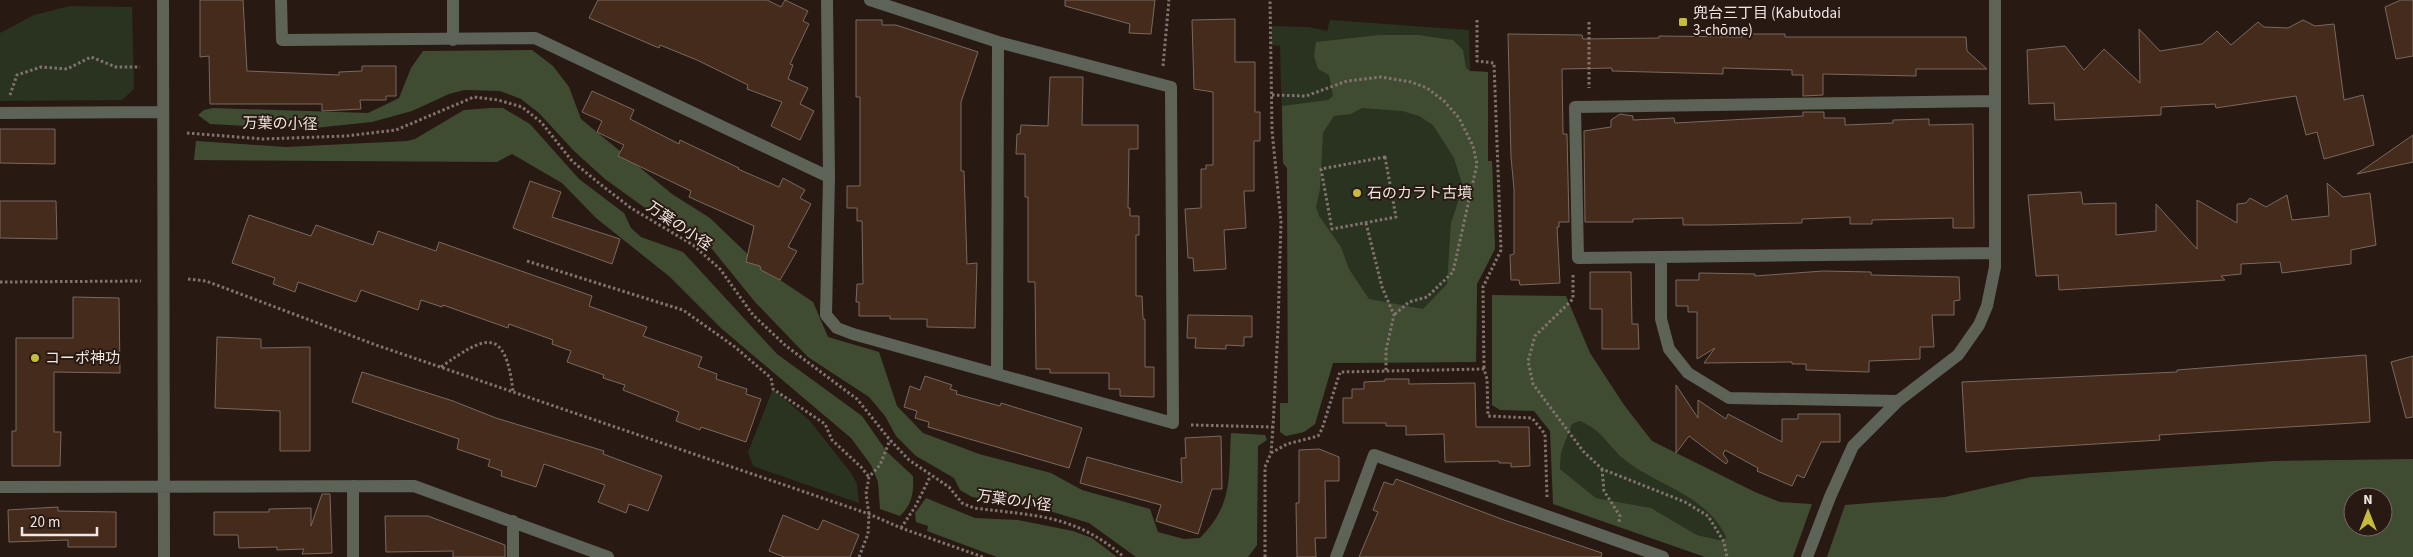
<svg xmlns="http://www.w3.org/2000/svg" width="2413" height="557" font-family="'Source Sans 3','Noto Sans JP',sans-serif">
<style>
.green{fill:#2a3220}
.forest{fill:#404c31;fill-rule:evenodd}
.building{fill:#442b1b;stroke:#79695e}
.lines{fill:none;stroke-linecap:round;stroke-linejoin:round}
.path{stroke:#81746f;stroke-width:3;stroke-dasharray:2.5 2.5;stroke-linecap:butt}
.minor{stroke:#5d6457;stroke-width:12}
.poi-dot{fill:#c5bc3d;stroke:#281913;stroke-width:2}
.labels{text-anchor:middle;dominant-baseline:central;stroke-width:4;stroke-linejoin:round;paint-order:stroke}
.poi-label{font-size:15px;fill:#f1e6e2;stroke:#281913;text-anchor:start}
.street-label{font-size:15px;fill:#f1e6e2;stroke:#281913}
</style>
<rect width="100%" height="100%" fill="#281913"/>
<!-- green -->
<path class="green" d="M70,6L132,7L134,89L122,100L0,101V33L34,15Z
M1330,20L1469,30L1470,71L1488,72V161H1492L1495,249L1477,284L1476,362L1333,363L1315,424L1304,432L1286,436L1280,432V403H1288L1287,168L1283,163L1280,46L1271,45L1272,26L1309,27L1327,31Z
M773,389L810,421L851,473L857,484L859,503L753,466L748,452Z
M1580,421C1606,432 1607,446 1626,461C1660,487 1706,495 1726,537L1723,541L1697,535L1651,508L1596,498L1560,469L1561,453L1572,424Z"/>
<!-- forest -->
<path class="forest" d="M1379,35H1418L1453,40L1463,50L1466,68L1470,71L1488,72V161H1492L1495,249L1477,284L1476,362L1333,363L1315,424L1304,432L1286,436L1280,432V403H1288L1287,168L1283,163L1282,106L1328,100L1333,96L1329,75L1318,69L1314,56L1316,42ZM1362,108L1402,111L1419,116L1433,125L1454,158L1463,187L1451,223L1447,284L1423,309L1369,299L1349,269L1341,247L1319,216L1316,207L1320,189L1323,133L1334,116L1351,114Z
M532,50L553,66L569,87L581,119L672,194L710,218L761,267L813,302L828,337L879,352L897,406L923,433L979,454L1051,473L1082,490L1150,509L1158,532L1184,539L1200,538C1234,503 1228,479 1231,433L1265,435L1267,440L1258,446L1257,545L1248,557H1136L1089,523L1033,506L972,497L960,490L954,478L916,456L896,436L885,416L869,397L808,357L755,302L712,249L664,211L645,208L605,179L574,151L539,113L521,99L500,91L464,90L449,94L412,111L372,122L305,129L210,124L198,115L204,110L213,108L368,113L399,98L411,68L423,51Z
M491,108H503L530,124L579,179L624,213L631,228L641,237L683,252L777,354L862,416L887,452L913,476C914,493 912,504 900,516L880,509L878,482L871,465L851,438L722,329L670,277L596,218L562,183L512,154L497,162L194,160L196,141L286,147L407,141L415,139L464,110Z
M1492,295L1566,296L1590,353L1624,405L1652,441L1755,492L1780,502L1812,504L1793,557H1705L1553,504L1550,431L1534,411L1500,410L1492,405ZM1580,421C1606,433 1607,446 1626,461C1660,487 1706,495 1726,537L1723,541L1697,535L1651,508L1596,498L1560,469L1561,453L1572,424Z
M2413,459V557H1827L1845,505L1945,497L2031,477L2274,461ZM2353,497H2383V527H2353Z
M926,498L975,518L1018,520L1073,531L1092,538L1117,557H997L927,531L928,526L916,522L915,513Z"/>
<!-- building -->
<path class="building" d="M200,0H243L247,71L339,75V72L362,71V66H396V96H386V100H360L361,109L322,111V104H210L209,56L200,57Z
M598,0H767L781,7L785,0L808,11L803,21L809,24L790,64L793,65L788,79L808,88L800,104L814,111L800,140L771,126L782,102L747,89L748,85L697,60L660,45L659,48L589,18Z
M1065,0H1155L1151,34L1129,33L1130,24L1065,6Z
M2401,0H2413V56L2396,59L2385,7Z
M1235,19V62H1255V112H1260V141H1254V191H1244L1246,228L1224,230L1226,269L1194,271L1193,258H1188L1185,209L1201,208V169H1206V165H1213V92L1194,89L1192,20Z
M856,20H882V25H896L978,52L961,102V171H964L967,264L977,263L975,328L927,327V319H890V316H859V302H856L857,284H863L862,221H857V208H847V186H860V97H856Z
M2303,20L2315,26L2334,24L2344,100L2363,95L2374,145L2324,159L2317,132L2306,135L2296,96L2216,108L2215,104L2161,107V115L2055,120L2054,103L2029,104L2027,50L2065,46L2084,70L2104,49L2140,83L2139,29L2160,51L2202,44L2217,31L2231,45L2258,22L2264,27L2288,28Z
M1508,34L1582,35L1583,39L1659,38V36L1742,37V34H1785V37H1966L1967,51L1987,69H1916V76L1823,74V95L1803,96V75H1792V70L1723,68V74L1612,71V68L1562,69L1563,134H1567L1569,222H1559V227H1557L1560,283L1520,285L1519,280H1511L1510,255L1514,254V189L1511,157Z
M1050,77H1083L1082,125H1138V149H1129L1128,208H1130V216H1139V235H1136V296H1142L1143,319H1145V367H1154V397L1120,396V389H1109V373H1050V369H1036L1035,282H1028V197H1025V154H1016L1017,134H1020L1021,125L1048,126Z
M592,91L634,110L630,119L679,144L680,140L739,168L738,169L779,187L783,178L805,190L800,198L811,204L788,247L797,251L780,280L761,270L760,266L746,262L754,226L689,197L691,191L618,156L624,145L597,132L602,121L582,112Z
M1803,112H1824V118H1845V125L1893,123V120L1929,119V125L1973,124L1974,228H1953V218L1872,220V224H1850V217L1802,219V223L1709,225H1683V218L1633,219V222H1585L1584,131L1611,127V120L1620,114L1633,116V120L1674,118L1675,123L1803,116Z
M0,129H55V164L0,163Z
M2413,135V162L2357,174Z
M530,181L561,192L552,217L620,239L612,264L513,228Z
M2327,183L2343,197L2370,193L2376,245L2351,250V264L2282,273L2280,262L2241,264V274L2221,276L2225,280L2059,290L2058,275L2036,276L2028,195L2081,192L2083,204L2116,203V235L2156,231V204L2197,249V200L2237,223V204L2246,203L2250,198L2266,207L2287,195L2292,220L2329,216Z
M0,201H56L57,239L0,238Z
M249,215L311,236L316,225L373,245L378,231L436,251L439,242L592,296L589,306L647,327L643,336L702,357L698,367L717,374L716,379L747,389L746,394L761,399L746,442L701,427L700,430L676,421L679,412L623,390L625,385L603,378L604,375L567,362L571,351L552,344L553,340L509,324L508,328L443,305L442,307L421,300L418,310L361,290L356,302L298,282L295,292L273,284L275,278L232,263Z
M1823,271L1871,272V275L1959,277L1960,300L1954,301V315H1932L1934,347H1920V359L1869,361V372L1806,370V364H1792V362L1704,363L1715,348L1697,359V312H1688V306H1676V280H1699V273L1755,274V276Z
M1590,272H1631L1632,324H1638L1639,349H1602V309H1590Z
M73,297L119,298L120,373L54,372V432H61L60,466H12V431H16V338H73Z
M1188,315L1252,316V337H1244V346L1226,345V349L1195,348L1196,338H1187Z
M217,337L261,339V348L310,347V451H280V411L215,408Z
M2366,355L2370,422L2159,435L2160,440L1966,452L1962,382L2177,372V370Z
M2413,356V417L2406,418L2391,362Z
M362,372L453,401L496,418L604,451L603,454L662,476L648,511L629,504L626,513L598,502L605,485L544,464L536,487L501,476L502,471L488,466L490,460L457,449L459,439L352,402Z
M925,376L952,385L950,389L957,391L956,394L1000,406L1001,403L1082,428L1069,468L928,427L929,422L915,418L917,411L904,407L910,386L920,390Z
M1385,379H1409V384L1475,383L1476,427H1529L1530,466L1511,467V463H1499V461L1445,462L1444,434L1406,435V426H1386V423H1343V398H1352V389H1364V382L1385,381Z
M1676,385L1698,418V400L1726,419L1728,414L1782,442V419H1798V414H1840V442H1821L1804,478L1797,475L1792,486L1757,471L1758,468L1725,450L1723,454L1728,461L1726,464L1689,436L1676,453Z
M1221,436L1222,489H1212L1198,534L1156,521L1161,505L1080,483L1087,457L1182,483L1181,458H1186L1185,438Z
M1319,449L1339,457V481H1325L1326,538H1315L1316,557H1297L1296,503H1299V450Z
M1396,479L1504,520L1602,553L1601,557H1359L1378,512L1373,510L1384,482L1393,485Z
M322,494H330L332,553L302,554L304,549L277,550V547L239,548L238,535H214V512H269V509L311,508V526Z
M58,507V511L116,512V547H68V540L9,542L8,510Z
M783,515L818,530L823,520L859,535L850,557H784L769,551Z
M385,516H428L505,545V557H453V551L386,552Z"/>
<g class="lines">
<!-- path -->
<path class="path" d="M1477,20V61L1494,63L1501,250L1483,287L1484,369
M1589,22V88
M1163,66L1169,0
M10,95L17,75L41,67L67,69L91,57L116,67H140
M1272,95L1306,96L1347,81L1381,77L1411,82L1427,88L1444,101L1459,118L1473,146L1477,164L1453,272L1427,297L1409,302L1394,315
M187,133L263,139L346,136L396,130L474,97L498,100L522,107L541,122L572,161L600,184L631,208L693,245L720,269L753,315L786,346L857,399L890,440L909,460L949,487L962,503L974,508C1036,516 1074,514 1124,557
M1385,157L1396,217L1332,229L1321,169Z
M1366,223L1382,287L1394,315L1386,350V371
M527,261L683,310L735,347L771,378L773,389L825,424L832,440L861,467L869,477
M1573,275V299L1535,336L1528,361L1533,384L1583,451L1602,469L1685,502L1708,516L1724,542L1727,557
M188,279L206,281L376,345L869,514L901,528L983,557
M0,282L141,281
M441,367C485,336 505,325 513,391
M1191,425L1273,427
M1271,453L1287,444L1318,436L1322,429L1340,372L1484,369L1487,379L1488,416L1532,418L1545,434L1547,497
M1602,469L1604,491L1620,516L1619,522
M901,528L915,507L930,477
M859,557L868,534L869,514L866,494L869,477L880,465L890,440
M1265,557V467L1271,453L1273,427L1278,327L1281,222L1272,130L1270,0"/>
<!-- minor -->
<path class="minor" d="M163,0L164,557
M281,0L282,40L535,38L829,177
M453,0V40
M827,0L829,177L826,315L837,328L853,334L1173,423L1171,87L998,42L870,0
M0,113L163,112
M1995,253L1578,258L1575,107L1995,101
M1661,258V319L1669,349L1688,373L1729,398L1898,401
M997,372L998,42
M353,486V557
M0,487L414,486L608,557
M513,521V557
M1336,557L1374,455L1663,557
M1807,557L1830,497L1853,446L1898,401L1958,355L1979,325L1987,306L1995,267V0"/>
</g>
<!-- markers -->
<g class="poi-dot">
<rect x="1678" y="17" width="10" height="10" rx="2.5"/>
<circle cx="1357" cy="193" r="5"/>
<circle cx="35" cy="358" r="5"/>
</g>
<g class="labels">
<!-- poi labels -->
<g class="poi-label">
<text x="1693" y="13">兜台三丁目 (Kabutodai<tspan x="1693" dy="17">3-chōme)</tspan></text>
<text x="1367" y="193">石のカラト古墳</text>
<text x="45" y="358">コーポ神功</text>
</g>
<!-- street labels -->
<g class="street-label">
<text transform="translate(280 124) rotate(1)">万葉の小径</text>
<text transform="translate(679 226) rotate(34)">万葉の小径</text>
<text transform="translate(1014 501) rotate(8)">万葉の小径</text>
</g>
</g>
<!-- north arrow -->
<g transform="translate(2368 512)"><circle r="24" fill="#281913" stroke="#786b66"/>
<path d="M0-4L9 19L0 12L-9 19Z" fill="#c5bc3d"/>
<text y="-8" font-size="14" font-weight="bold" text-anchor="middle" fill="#f1e6e2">N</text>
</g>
<!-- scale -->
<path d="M22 527v8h75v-8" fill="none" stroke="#f1e6e2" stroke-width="2.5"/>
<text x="30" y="527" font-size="15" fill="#f1e6e2" stroke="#281913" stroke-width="4" paint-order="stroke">20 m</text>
</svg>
